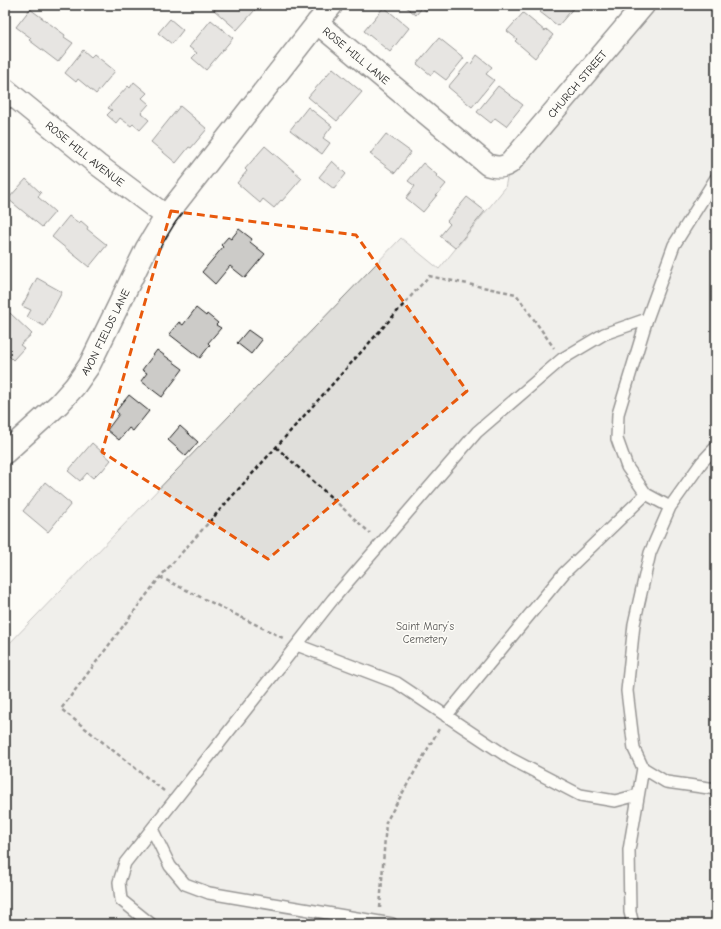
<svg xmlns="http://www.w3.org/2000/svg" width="721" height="929" font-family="'Comic Neue',sans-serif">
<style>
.green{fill:#e0dfdb;stroke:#7e7e7c}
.building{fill:#cccbc8;stroke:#1c1c1c}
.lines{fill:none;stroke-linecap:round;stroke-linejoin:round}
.service-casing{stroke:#1c1c1c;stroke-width:14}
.minor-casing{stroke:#1c1c1c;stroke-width:24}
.path{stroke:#1c1c1c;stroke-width:2.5;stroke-dasharray:4 3;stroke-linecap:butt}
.service{stroke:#fdfcf7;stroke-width:11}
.minor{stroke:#fdfcf7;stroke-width:21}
.marked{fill:none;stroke:#e8590c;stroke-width:3;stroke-dasharray:8 5;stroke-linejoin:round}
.labels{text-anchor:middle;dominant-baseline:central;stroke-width:3;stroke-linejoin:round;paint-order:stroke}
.street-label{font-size:11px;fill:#1c1c1c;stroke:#fdfcf7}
.park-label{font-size:11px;fill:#575655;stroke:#fdfcf7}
</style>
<rect width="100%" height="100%" fill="#fdfcf7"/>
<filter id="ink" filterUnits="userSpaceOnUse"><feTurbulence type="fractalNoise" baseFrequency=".025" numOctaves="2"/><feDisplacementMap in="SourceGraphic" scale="8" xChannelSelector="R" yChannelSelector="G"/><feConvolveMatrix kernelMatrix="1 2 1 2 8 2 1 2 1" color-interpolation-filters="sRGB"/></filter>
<g filter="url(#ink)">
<!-- green -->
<path class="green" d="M644,5H716V924H5V648L401,238L439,269L505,188L510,163Z"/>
<!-- building -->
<path class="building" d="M218,5H250L255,10L237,30L214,10Z
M404,5H430L426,11L422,8L416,15Z
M546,5H576L558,26L540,12Z
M384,7L409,28L390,52L364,31Z
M30,9L65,35L64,37L73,43L58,62L29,40L31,38L16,27Z
M523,13L545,31L546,29L553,35L535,58L515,41L517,39L507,31Z
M170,19L183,30L172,44L158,33Z
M211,20L233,38L206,70L192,58L197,53L189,47Z
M439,38L464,58L446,80L434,71L431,75L417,64Z
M83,50L91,57L94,54L115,71L96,94L78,79L76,82L65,73Z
M477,55L492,67L486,74L494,80L472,107L448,87L469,62L471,64Z
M333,68L362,92L337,121L308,97Z
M134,82L147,93L142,98L149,104L141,113L149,120L140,130L133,124L131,126L120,118L116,123L107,115L112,110L108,108L128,86L130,88Z
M498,86L523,105L506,126L495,118L491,123L477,112Z
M180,106L207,129L191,148L189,147L176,163L151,142Z
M308,107L332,126L323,138L330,143L322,154L290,130Z
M386,134L411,152L395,173L370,154Z
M265,146L302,178L282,201L281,200L274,208L263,199L260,203L237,183L247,171L245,169Z
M332,161L346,174L334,189L319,177Z
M423,163L437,175L436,176L446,184L423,212L406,198L415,186L408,181Z
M26,179L41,193L38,197L55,212L42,227L8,199Z
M467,197L485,211L455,248L440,236L450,224L447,221Z
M69,216L79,223L81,221L88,227L87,229L107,245L89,267L52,237Z
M239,229L252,239L250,242L265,254L245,278L230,266L215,284L202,272L223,247L221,245L228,237L231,239Z
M37,278L62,292L44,326L27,317L31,310L22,306Z
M196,308L206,316L207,314L218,323L216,325L221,328L208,343L210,345L200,358L169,334L179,322L183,325Z
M10,313L32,334L20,345L24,348L13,360L5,352V328L6,327L5,326V318Z
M248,330L262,340L251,354L237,343Z
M157,350L183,369L162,397L141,381L147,373L142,370Z
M129,395L149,411L133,431L129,428L119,440L107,430L119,414L116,411Z
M180,426L198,442L186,456L168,440Z
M92,443L111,460L102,471L101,470L93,478L87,473L80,481L68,471Z
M45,482L71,504L48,532L23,511Z"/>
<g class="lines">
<defs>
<path id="service" d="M716,447L702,462L670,507L650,553L634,624L627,691L634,749L643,768L666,782L716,789
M670,507L646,494L627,467L617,439L618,414L647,319L674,245L716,178
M297,645L397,683L511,759L580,795L615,801L638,795
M446,716L564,573L646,494
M152,829L170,866L185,884L209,893L392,924
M151,924L121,900L119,882L125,863L333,599L477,432L562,359L604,334L647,319
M633,924L630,912L629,850L643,768"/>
<g id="minor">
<path id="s1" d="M317,23L488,165C497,168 503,168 510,163L644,5"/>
<path id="s2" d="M5,89L98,165L166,216"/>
<path id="s3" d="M5,453L59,404L75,386L89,366L146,249L166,216L317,23L332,5"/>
</g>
</defs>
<!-- service casing -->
<use href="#service" class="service-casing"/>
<!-- minor casing -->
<use href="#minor" class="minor-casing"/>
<!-- path -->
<path class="path" d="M276,447L370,533
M160,577L283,638
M164,791L61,709L160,577L429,276L516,294L554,348
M380,908L386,822L439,729"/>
<!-- service -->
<use href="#service" class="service"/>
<!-- minor -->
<use href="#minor" class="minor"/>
</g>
</g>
<!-- marked area -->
<path d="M0 0H721V929H0ZM171,211L356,235L467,391L268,559L102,452Z" fill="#fdfcf7" fill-opacity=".55" fill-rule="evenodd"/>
<path class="marked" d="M171,211L356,235L467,391L268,559L102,452Z"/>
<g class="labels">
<!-- street labels -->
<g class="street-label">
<text stroke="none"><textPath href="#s1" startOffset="51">ROSE HILL LANE</textPath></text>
<text stroke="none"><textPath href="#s1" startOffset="349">CHURCH STREET</textPath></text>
<text stroke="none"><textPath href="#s2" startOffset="103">ROSE HILL AVENUE</textPath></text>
<text stroke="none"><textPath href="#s3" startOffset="159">AVON FIELDS LANE</textPath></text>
</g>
<!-- park labels -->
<g class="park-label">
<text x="425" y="626">Saint Mary’s<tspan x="425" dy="13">Cemetery</tspan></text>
</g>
</g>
<!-- margin -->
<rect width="721" height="929" fill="none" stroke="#fdfcf7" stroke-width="20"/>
<rect x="10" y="10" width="701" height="909" fill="none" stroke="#1c1c1c" stroke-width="1.5" filter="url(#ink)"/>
</svg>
